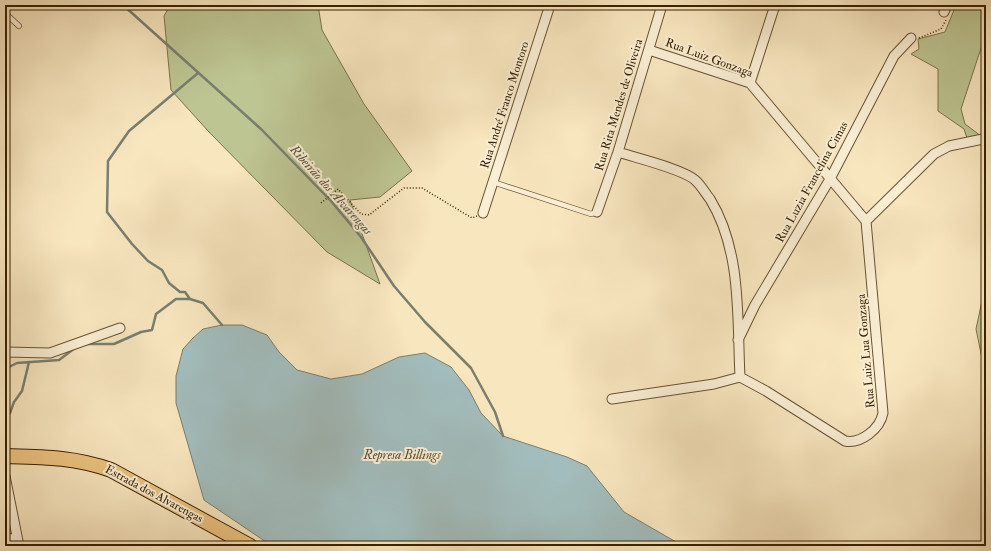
<svg xmlns="http://www.w3.org/2000/svg" width="991" height="551" font-family="'IM FELL Double Pica',serif">
<style>
.green{fill:#bdc592;stroke:#7b7349}
.water{fill:#a2bdbd;stroke:#787f71}
.lines{fill:none;stroke-linecap:round;stroke-linejoin:round}
.stream{stroke:#787f71;stroke-width:2.5}
.service-casing{stroke:#695230;stroke-width:6}
.minor-casing{stroke:#695230;stroke-width:11}
.primary-casing{stroke:#392100;stroke-width:16}
.path{stroke:#392100;stroke-width:1.5;stroke-dasharray:1 2;stroke-linecap:butt}
.service{stroke:#faefd5;stroke-width:4.5}
.minor{stroke:#faefd5;stroke-width:9}
.primary{stroke:#ecc380;stroke-width:14}
.labels{text-anchor:middle;dominant-baseline:central;stroke-width:4;stroke-linejoin:round;paint-order:stroke}
.street-label{font-size:12px;fill:#392100;stroke:#faefd5}
.water-label{font-size:13px;font-style:italic;fill:#585039;stroke:#faefd5}
</style>
<rect width="100%" height="100%" fill="#f8e6bf"/>
<filter id="stains"><feTurbulence type="fractalNoise" baseFrequency=".005" numOctaves="4"/><feColorMatrix values="0 0 0 0 .2 0 0 0 0 .09 0 0 0 0 .02 0 0 0 .5 -.17"/></filter>
<radialGradient id="worn" r=".72"><stop offset=".6" stop-color="#630" stop-opacity="0"/><stop offset="1" stop-color="#630" stop-opacity=".3"/></radialGradient>
<!-- green -->
<path class="green" d="M170,5H318L322,30L364,104L412,171L380,197L350,200L380,284L327,252L209,132L171,90L164,16Z
M956,5H986V14L983,22L986,26V33L961,109L965,124L981,136L968,141L964,129L938,111V69L911,54L919,49L918,39L945,32Z
M986,282V378L976,329Z"/>
<!-- water -->
<path class="water" d="M222,325H242L267,335L279,352L297,370L331,379L362,374L399,357L425,353L451,367L469,390L481,413L503,436L567,457L587,466L624,512L683,546H272L204,500L176,403V376L183,349L192,339L203,329Z"/>
<g class="lines">
<!-- stream -->
<path class="stream" d="M123,5L261,129L331,201L361,237L394,286L425,322L471,368L495,412L503,436
M198,73L129,131L108,161L107,212L132,244L148,261L162,270L169,283L180,292H185L190,299L203,303L222,325
M87,344H114L141,332L152,330L156,314L176,299H190
M5,369L17,363L59,360L75,348
M10,413L14,402L22,391L29,362"/>
<defs>
<path id="service" d="M5,13L19,26
M493,182L591,214L597,212"/>
<path id="minor" d="M944,12L947,5
M649,50L750,83L866,221
M750,83L775,5
M618,152C636,158 683,169 695,180C701,185 705,193 710,199C742,251 737,318 740,377
M597,212L618,152L662,5
M483,213L550,5
M866,221L934,154L949,146L983,139L986,141
M738,340L755,305L830,179L894,56L911,38
M5,352L50,353L120,328
M612,399L714,384L740,377L766,391L845,441C861,444 880,429 883,413L866,221
M5,476L18,541L5,537"/>
<path id="primary" d="M5,456C43,457 75,457 111,470L250,546"/>
</defs>
<!-- service casing -->
<use href="#service" class="service-casing"/>
<!-- minor casing -->
<use href="#minor" class="minor-casing"/>
<!-- primary casing -->
<use href="#primary" class="primary-casing"/>
<!-- path -->
<path class="path" d="M919,38L941,29L946,20
M321,203L338,189L361,214L369,215L404,188H422L472,218L477,216"/>
<!-- service -->
<use href="#service" class="service"/>
<!-- minor -->
<use href="#minor" class="minor"/>
<!-- primary -->
<use href="#primary" class="primary"/>
</g>
<g class="labels">
<!-- street labels -->
<g class="street-label">
<text transform="translate(709 58) rotate(20)">Rua Luiz Gonzaga</text>
<text transform="translate(505 105) rotate(-72)">Rua André Franco Montoro</text>
<text transform="translate(619 105) rotate(-73)">Rua Rita Mendes de Oliveira</text>
<text transform="translate(812 182) rotate(-61)">Rua Luzia Francelina Cimas</text>
<text transform="translate(866 351) rotate(-95)">Rua Luiz Lua Gonzaga</text>
<text transform="translate(154 494) rotate(28)">Estrada dos Alvarengas</text>
</g>
<!-- water labels -->
<g class="water-label">
<text transform="translate(331 190) rotate(48)">Ribeirão dos Alvarengas</text>
<text x="402" y="455">Represa Billings</text>
</g>
</g>
<!-- margin -->
<rect width="991" height="551" fill="none" stroke="#f8e6bf" stroke-width="20"/>
<rect x="6" y="6" width="979" height="539" fill="none" stroke="#392100" stroke-width="2"/>
<rect x="10" y="10" width="971" height="531" fill="none" stroke="#392100"/>
<rect width="100%" height="100%" filter="url(#stains)"/>
<rect width="100%" height="100%" fill="url(#worn)"/>
</svg>
